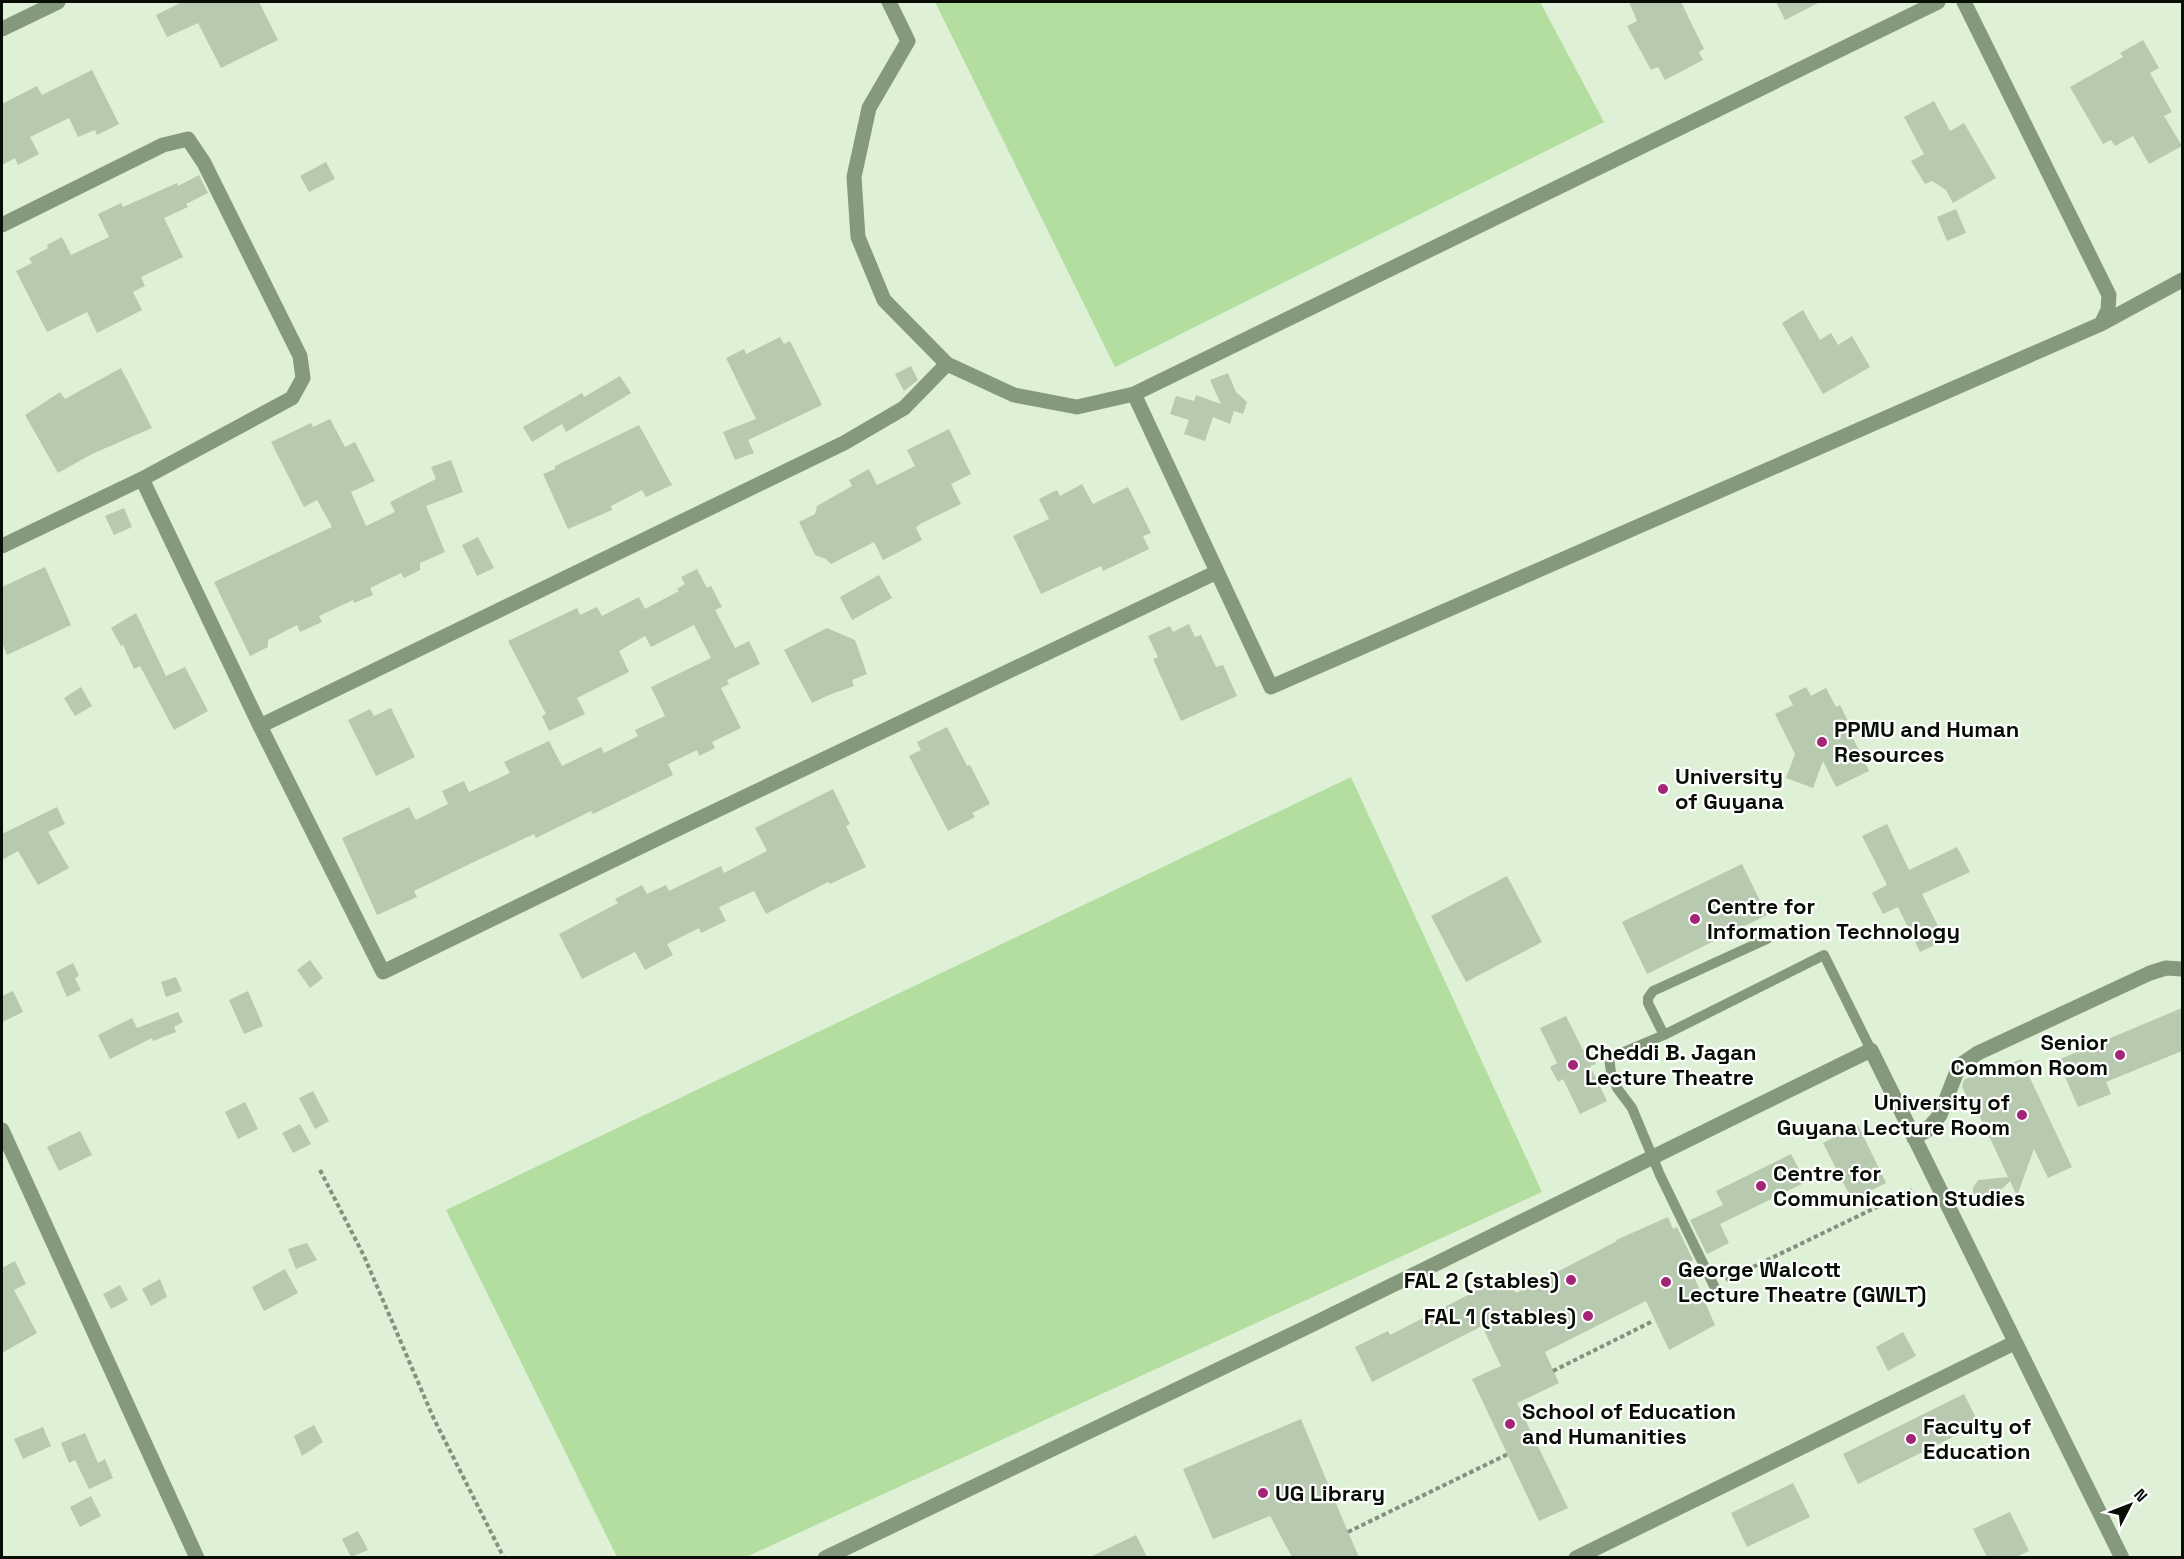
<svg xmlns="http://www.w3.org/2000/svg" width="2184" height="1559" font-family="'Space Grotesk',sans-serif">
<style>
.green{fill:#b3dea0}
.building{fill:#b7c9af}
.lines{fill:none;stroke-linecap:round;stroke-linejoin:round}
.path{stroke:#84917e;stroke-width:4;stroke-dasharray:4.5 3;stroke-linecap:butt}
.service{stroke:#85997c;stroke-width:10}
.minor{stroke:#85997c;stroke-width:15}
.poi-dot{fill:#a42577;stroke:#fff;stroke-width:2}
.labels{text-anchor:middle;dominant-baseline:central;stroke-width:4.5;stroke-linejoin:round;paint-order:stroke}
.poi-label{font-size:22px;font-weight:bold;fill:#080e06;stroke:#fff;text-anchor:start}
</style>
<rect width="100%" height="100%" fill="#def1d6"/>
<!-- green -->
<path class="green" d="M935,2H1540L1604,122L1115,367Z
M1351,777L1542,1192L746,1557H617L446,1210Z"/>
<!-- building -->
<path class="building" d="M182,2H259L278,40L221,68L198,23L167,37L156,15Z
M1629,2H1681L1704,49L1699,52L1703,60L1665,80L1658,67L1651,70L1627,26L1637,21Z
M1776,2H1820L1785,20Z
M2143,40L2159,68L2150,73L2172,112L2164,116L2182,146L2149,164L2133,136L2115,146L2111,140L2103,144L2070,87L2123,57L2120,53Z
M92,70L119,124L97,135L95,130L78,137L69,118L30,137L39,154L18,165L15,158L2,165V104L37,86L42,95Z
M1934,101L1950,131L1964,123L1996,178L1953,203L1946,190L1932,181L1925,184L1911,161L1924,154L1904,117Z
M326,162L335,179L309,192L300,176Z
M199,175L208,193L186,204L188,207L164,218L183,257L141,277L145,286L133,292L142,310L97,333L87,312L47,332L16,271L32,263L29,258L48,248L47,245L62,237L71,255L109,237L98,214L121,203L123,207L177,183L178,186Z
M1956,209L1966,233L1947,241L1937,217Z
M1803,310L1820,340L1831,333L1838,345L1852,336L1870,367L1823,394L1782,323Z
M780,337L784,344L790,341L822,405L748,440L754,453L735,460L723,432L756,419L726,358L744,349L746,354Z
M911,366L918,380L904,391L895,374Z
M121,368L152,428L92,454L58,473L25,415L60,392L65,399Z
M1228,373L1236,392L1247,402L1243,414L1234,411L1230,424L1213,417L1205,441L1184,434L1189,420L1170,414L1176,396L1194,401L1196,395L1221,404L1210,380Z
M620,376L631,393L566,432L562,424L532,442L523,427L582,393L584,397Z
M330,419L345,447L355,442L375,481L351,492L366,526L395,512L390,502L436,479L431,467L451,460L463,492L426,506L445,552L420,563V570L404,578L401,573L370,588L373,595L354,603L353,600L319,616L322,622L300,632L297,625L268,640V647L250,656L214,582L332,527L317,500L304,507L271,442L311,423L313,427Z
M639,425L672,485L646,497L642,490L611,506L612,510L568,529L543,474L555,469V466Z
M949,429L971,474L951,484L961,504L920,524L916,528L922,540L883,560L874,542L831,564L826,559L815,555L799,522L815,514L817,506L852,486L849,480L869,469L877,485L915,466L907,450Z
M1082,484L1093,504L1128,487L1151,533L1143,536L1149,549L1103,571L1101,566L1041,594L1013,536L1049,519L1039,499L1057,490L1060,496Z
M124,508L132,527L114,535L105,516Z
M478,537L494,568L477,576L462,545Z
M45,567L71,625L7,655L2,643V587Z
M697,569L707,588L711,586L722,607L715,610L735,648L749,641L760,664L727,680L729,684L721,688L741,728L712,742L715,748L699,756L697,750L668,764L673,775L593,814L591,811L536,838L534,834L478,860L414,891L417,897L377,915L342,838L409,807L416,820L448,804L442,791L464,781L469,792L510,773L504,762L549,741L562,766L601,747L604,753L638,736L635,730L665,716L651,687L711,658L694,625L651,647L645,636L619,651L629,672L577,698L585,714L549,731L542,716L546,714L508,641L577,608L580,615L597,607L602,616L639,597L645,609L679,591L677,589L685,584L681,577Z
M879,575L892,598L852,620L840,597Z
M136,613L166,676L185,667L208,711L174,730L140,666L134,669L123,645L121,646L111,628Z
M1189,624L1195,637L1201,635L1216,667L1223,665L1237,696L1181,721L1153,659L1158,657L1148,636L1170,626L1173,632Z
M827,628L855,640L867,674L852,680L854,686L829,695L812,703L784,650Z
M81,687L92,706L75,716L64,698Z
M1806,687L1811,696L1826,688L1836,707L1840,705L1852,729L1849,730L1869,771L1836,787L1823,761L1813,788L1786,778L1795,754L1775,714L1793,705L1788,696Z
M391,708L415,757L376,776L348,720L370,709L374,716Z
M947,727L967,766L970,765L990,804L972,813L975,817L948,831L909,756L921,750L917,742Z
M833,789L850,824L846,826L866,867L830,884L828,882L766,914L754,891L719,907L726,921L701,933L699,928L667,944L673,955L645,970L635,952L582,979L559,934L618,903L615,899L642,885L647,894L666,885L669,891L721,866L724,873L767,851L755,828Z
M57,807L65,824L48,832L69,868L38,885L18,851L2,860V834Z
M1887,824L1909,870L1957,847L1970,872L1922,894L1945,940L1920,952L1898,907L1883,914L1872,893L1887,885L1862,836Z
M1742,864L1767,915L1647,974L1622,922Z
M1507,876L1542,942L1466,982L1431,916Z
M310,960L323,978L310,988L297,970Z
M73,963L79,975L75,979L81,990L67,997L56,972Z
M176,977L182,991L166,997L161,982Z
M13,991L23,1012L2,1022V996Z
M248,991L263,1026L244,1034L229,1000Z
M2182,1008V1051L2106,1082L2111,1094L2078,1107L2058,1060Z
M178,1012L183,1022L174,1027L176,1032L153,1041L152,1038L110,1059L98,1035L132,1018L137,1028Z
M1566,1016L1583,1050L1588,1048L1596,1064L1590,1066L1607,1101L1580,1114L1563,1079L1558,1082L1550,1067L1557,1063L1540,1028Z
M2021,1059L2072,1167L2048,1178L2034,1149L2017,1196L2010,1181L1992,1199L1984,1202L1976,1197L1973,1193V1188L1978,1180L2008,1177L1973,1102L1969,1103L1962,1086L1964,1080L1978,1073L1980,1078Z
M313,1091L329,1121L315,1129L299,1098Z
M245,1102L258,1129L238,1139L225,1112Z
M300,1124L311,1144L293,1153L282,1133Z
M1858,1125L1886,1183L1852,1200L1823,1143Z
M80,1131L92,1155L59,1171L47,1147Z
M1791,1154L1806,1182L1720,1224L1729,1243L1707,1254L1690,1220L1723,1205L1716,1191Z
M1668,1217L1673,1229L1677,1227L1693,1260L1688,1263L1715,1325L1669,1350L1646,1301L1545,1352L1559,1383L1517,1403L1568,1508L1539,1521L1472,1379L1501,1366L1482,1326L1372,1382L1355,1347L1388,1331L1390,1335L1507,1275L1516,1293L1617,1241L1616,1240Z
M307,1243L317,1260L296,1269L288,1249Z
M15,1261L26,1284L14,1290L37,1333L2,1353V1268Z
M285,1269L298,1293L264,1311L252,1287Z
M160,1279L167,1297L151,1306L142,1289Z
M120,1285L128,1300L111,1309L103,1294Z
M1903,1332L1916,1356L1888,1371L1876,1347Z
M1964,1394L1979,1424L1858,1484L1843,1454Z
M1301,1419L1348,1532L1359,1557H1292L1270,1516L1213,1539L1183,1469Z
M314,1425L323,1442L302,1456L294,1436Z
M43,1427L51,1446L23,1459L14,1439Z
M85,1433L98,1463L105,1459L113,1478L89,1489L75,1460L69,1463L61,1443Z
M1793,1483L1810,1517L1747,1547L1731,1513Z
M91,1496L101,1516L80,1527L70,1507Z
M2010,1512L2029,1551L2016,1557H1987L1973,1529Z
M358,1531L368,1550L351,1557L342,1539Z
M1136,1535L1147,1557H1090Z"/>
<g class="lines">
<!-- path -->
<path class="path" d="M320,1170L364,1256L433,1417L504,1558
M1726,1280L1912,1190
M1553,1371L1651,1322
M1348,1532L1508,1454"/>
<!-- service -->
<path class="service" d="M1664,1035L1648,1003V998L1653,991L1767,939
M1714,1286L1660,1175L1632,1108L1617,1088L1611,1072L1609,1058L1664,1035L1824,955L1871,1050"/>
<!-- minor -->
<path class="minor" d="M889,2L908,41L869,108L854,177L858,237L884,300L947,364L1014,395L1077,407L1134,394L1938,2
M2,29L58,2
M2,225L163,145L188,139L204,163L300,356L303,378L292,398L142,479L2,546
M2101,324L2182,280
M1134,394L1271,687L2101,324L2108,310L2109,295L1964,2
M142,479L260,726L383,972L671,832L1217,572
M260,726L844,443L904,408L947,364
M2,1130L197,1558
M1914,1138L1927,1130L1940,1115L1959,1066L1978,1053L2150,973L2166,968L2182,969
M825,1558L1301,1330L1871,1050L2122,1558
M1576,1558L2014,1343"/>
</g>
<!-- markers -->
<g class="poi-dot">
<circle cx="1822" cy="742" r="6"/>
<circle cx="1663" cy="789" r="6"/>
<circle cx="1695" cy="919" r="6"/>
<circle cx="2120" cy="1055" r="6"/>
<circle cx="1573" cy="1065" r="6"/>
<circle cx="2022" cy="1115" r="6"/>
<circle cx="1761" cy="1186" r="6"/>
<circle cx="1571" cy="1280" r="6"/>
<circle cx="1666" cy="1282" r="6"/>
<circle cx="1588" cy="1316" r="6"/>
<circle cx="1510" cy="1424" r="6"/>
<circle cx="1911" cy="1439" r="6"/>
<circle cx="1263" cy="1493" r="6"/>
</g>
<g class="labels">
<!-- poi labels -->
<g class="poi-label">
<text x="1834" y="729">PPMU and Human<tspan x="1834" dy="25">Resources</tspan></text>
<text x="1675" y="776">University<tspan x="1675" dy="25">of Guyana</tspan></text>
<text x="1707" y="906">Centre for<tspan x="1707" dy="25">Information Technology</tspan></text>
<text x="2108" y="1042" text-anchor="end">Senior<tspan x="2108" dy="25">Common Room</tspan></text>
<text x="1585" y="1052">Cheddi B. Jagan<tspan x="1585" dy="25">Lecture Theatre</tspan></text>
<text x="2010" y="1102" text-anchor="end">University of<tspan x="2010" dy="25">Guyana Lecture Room</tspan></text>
<text x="1773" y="1173">Centre for<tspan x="1773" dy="25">Communication Studies</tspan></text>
<text x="1678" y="1269">George Walcott<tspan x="1678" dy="25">Lecture Theatre (GWLT)</tspan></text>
<text x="1559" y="1280" text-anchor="end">FAL 2 (stables)</text>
<text x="1576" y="1316" text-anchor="end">FAL 1 (stables)</text>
<text x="1522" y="1411">School of Education<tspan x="1522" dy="25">and Humanities</tspan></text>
<text x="1923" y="1426">Faculty of<tspan x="1923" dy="25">Education</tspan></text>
<text x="1275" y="1493">UG Library</text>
</g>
</g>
<!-- border -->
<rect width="2184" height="1559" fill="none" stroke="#080e06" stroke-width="6"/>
<!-- north arrow -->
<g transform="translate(2130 1505) rotate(48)" stroke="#ffffff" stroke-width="4.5" paint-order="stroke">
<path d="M0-4.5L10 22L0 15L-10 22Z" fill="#080e06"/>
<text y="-9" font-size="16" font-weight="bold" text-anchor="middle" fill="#080e06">N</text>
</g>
</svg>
